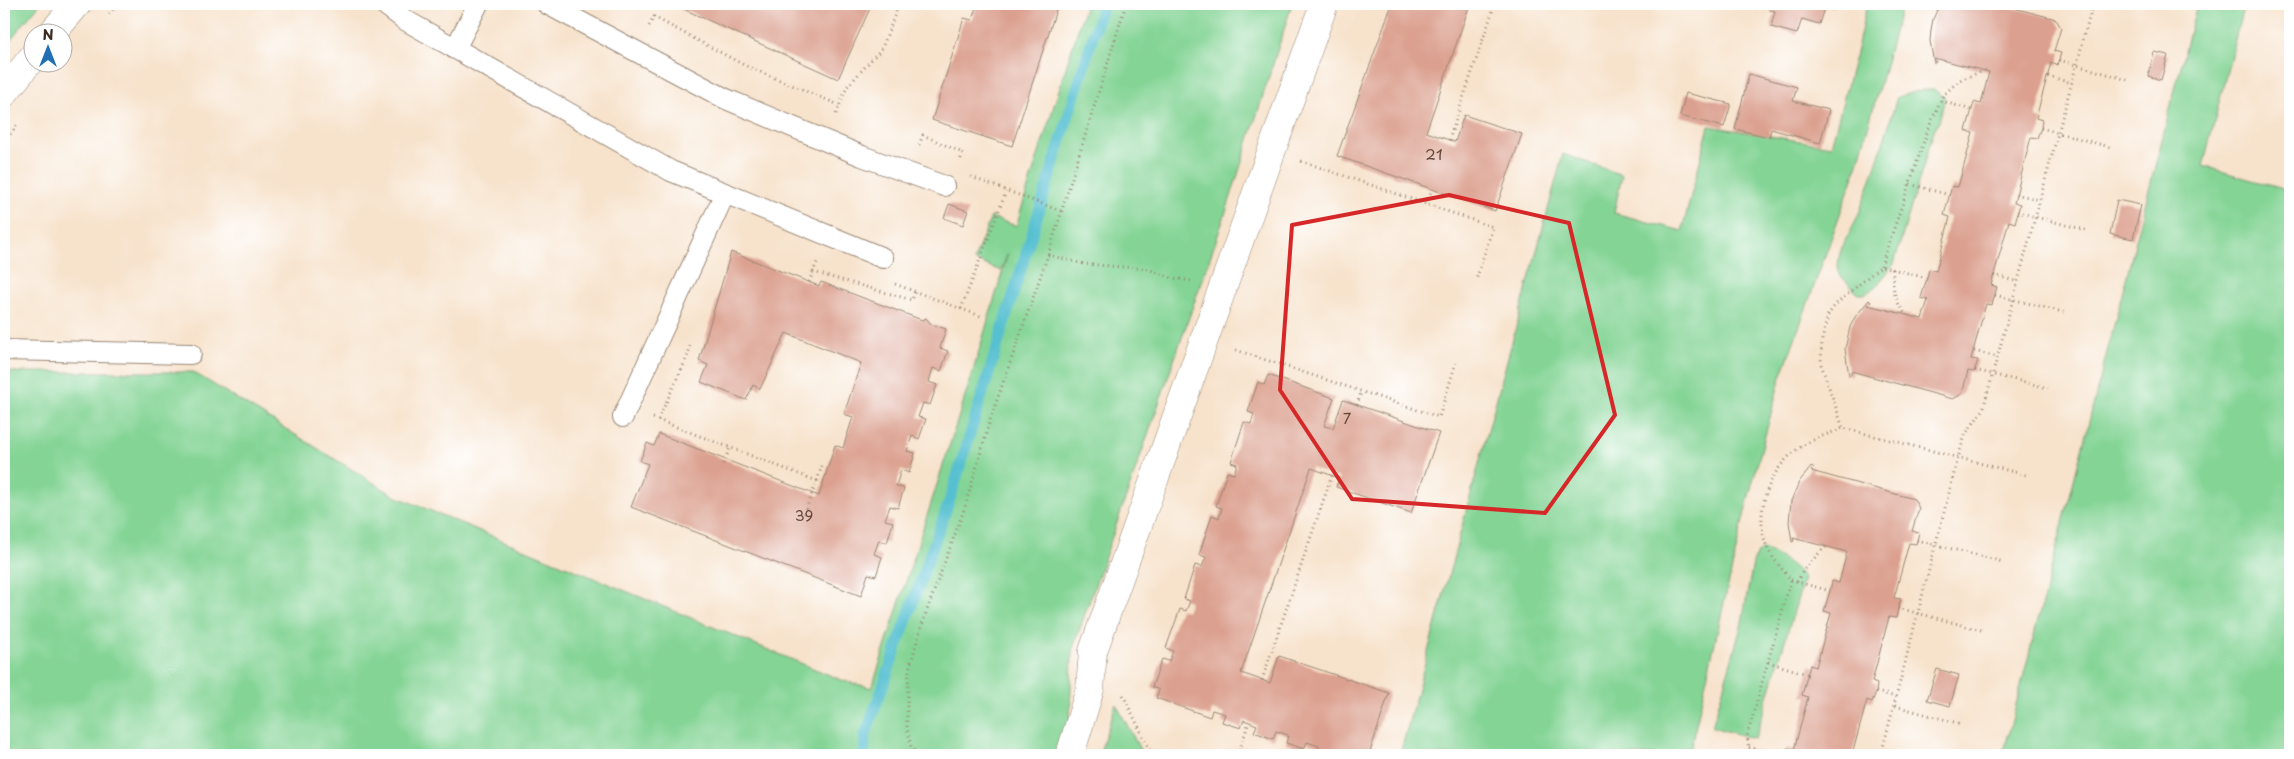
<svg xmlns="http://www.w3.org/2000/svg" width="2294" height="759" font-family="'Playpen Sans',sans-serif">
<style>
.green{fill:#84d495;stroke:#607f5a}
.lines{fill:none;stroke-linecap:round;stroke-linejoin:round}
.stream{stroke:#56c0d1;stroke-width:11}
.building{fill:#dba08f}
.lane-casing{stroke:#998674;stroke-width:22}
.street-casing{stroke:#998674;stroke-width:29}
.path{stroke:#998674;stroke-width:3;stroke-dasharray:1 4;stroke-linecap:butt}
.lane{stroke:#fff;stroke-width:20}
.street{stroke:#fff;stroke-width:28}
.marked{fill:none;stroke:#d62828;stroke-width:4;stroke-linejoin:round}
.labels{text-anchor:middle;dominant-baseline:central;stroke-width:4;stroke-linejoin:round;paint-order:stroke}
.number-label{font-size:15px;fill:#63483a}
</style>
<rect width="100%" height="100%" fill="#fff"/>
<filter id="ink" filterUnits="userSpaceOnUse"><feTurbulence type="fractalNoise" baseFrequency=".02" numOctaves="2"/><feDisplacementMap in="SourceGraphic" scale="10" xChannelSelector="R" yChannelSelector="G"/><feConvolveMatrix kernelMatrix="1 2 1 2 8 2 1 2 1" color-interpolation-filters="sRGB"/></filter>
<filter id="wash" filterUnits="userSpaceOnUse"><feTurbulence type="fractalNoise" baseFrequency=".0096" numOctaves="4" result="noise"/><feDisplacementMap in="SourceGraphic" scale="20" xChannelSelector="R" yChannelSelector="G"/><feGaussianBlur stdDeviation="1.12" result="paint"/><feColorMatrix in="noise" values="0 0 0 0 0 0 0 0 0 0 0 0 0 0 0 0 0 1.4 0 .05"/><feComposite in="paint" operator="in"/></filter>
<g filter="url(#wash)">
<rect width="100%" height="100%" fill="#f7e2cb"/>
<!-- green -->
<path class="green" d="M4,4H40L4,47Z
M1086,4H1292L1226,212L1072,651L1070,721L1057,755H4V372H193L395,496L844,681L872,688L970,381L1008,253L1001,271L974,260L991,217L1016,226Z
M1867,4H1902L1857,167L1780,380L1747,503L1689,755H1400L1563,154L1622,175L1614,213L1682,231L1709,126L1831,146L1857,49Z
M2197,4H2244L2203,166L2290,191V755H2003Z
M1921,90H1934L1945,97L1939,122L1934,130L1894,264L1875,288L1864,294H1858L1839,274C1834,252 1851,233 1859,213C1873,175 1886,136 1897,97Z
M1763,549C1775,553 1798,567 1804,578L1755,739L1712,727L1741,627L1753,563L1757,553Z
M1116,704L1143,755H1099Z"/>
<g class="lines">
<!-- stream -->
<path class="stream" d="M864,755L865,736L950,499L1103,4"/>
</g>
<g id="blocks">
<!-- building -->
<path class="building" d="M681,4H872L838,79L679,7Z
M977,4H1058L1012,146L932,120L964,18L972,20Z
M1392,4H1470L1426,132L1455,142L1464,115L1522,134L1495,211L1337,156Z
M1771,4H1834L1833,7L1825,5L1819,24L1802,19L1797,34L1771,27L1775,11L1769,10Z
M1940,4H1998L2056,19L2061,28L2054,51L2061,53L2057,65L2051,63L2036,118L2042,120L2041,128L2037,138L2031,137L2014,203L2020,204L2015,223L2009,221L1991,285L1997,287L1992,305L1986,304L1971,359L1978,360L1974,372L1968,371L1962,394L1953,399L1851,371V375L1849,376L1845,349L1850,327L1855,317L1869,300L1871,302L1868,305L1922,319L1928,300L1921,298L1927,278L1929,269L1936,271L1950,217L1944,215L1952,186L1958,187L1973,133L1966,131L1974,102L1981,104L1989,72L1934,58L1936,62L1934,63L1930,41L1931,30L1933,19Z
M2154,52L2168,55L2161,80L2148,76Z
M1749,74L1797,87L1793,101L1829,110L1820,143L1771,129L1769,137L1735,129Z
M1686,93L1731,104L1724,127L1680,116Z
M2117,200L2141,205L2133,239L2110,234Z
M949,204L968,211L963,225L944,218Z
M731,252L819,286L821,282L922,320L926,318L931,324L946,329L940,348L948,351L941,371L933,368L929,382L937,385L930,405L923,403L918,417L926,419L919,439L912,436L907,451L915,453L909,473L901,470L896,486L904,488L898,508L890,506L885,520L893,522L887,543L879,540L874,554L882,557L876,576L868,574L861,596L631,507L648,464L640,461L647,443L654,446L659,434L819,496L835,445L843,448L853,417L844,414L861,363L786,333L760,389L753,385L746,400L701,382L708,365L699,361Z
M1268,375L1334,398L1324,426L1333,428L1343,400L1439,433L1411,513L1336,487L1339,478L1311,468L1241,673L1270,683L1279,656L1389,693L1369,755H1323L1316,753L1319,746L1307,742L1304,749L1286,743L1288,735L1276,731L1273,739L1254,732L1257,725L1244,720L1241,728L1222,722L1225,714L1212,710L1210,717L1156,698L1159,690L1152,687L1162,659L1169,661L1173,651L1166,648L1180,609L1186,611L1190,601L1184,599L1195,565L1202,567L1206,557L1199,555L1212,515L1219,518L1222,508L1216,506L1227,472L1234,474L1237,464L1231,462L1244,422L1251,424L1254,414L1248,412L1258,382L1264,385Z
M1812,466L1814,468L1811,471L1914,499L1919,508L1912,531L1919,533L1916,544L1909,543L1894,598L1901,599L1898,608L1896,618L1889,617L1872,682L1877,684L1876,692L1872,702L1867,700L1852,755H1785L1787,748L1794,750L1808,697L1802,695L1810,665L1816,667L1831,613L1824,611L1830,591L1832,581L1839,583L1847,552L1793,538L1794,541L1792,542L1789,522L1791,501L1799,482Z
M1937,669L1959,675L1950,706L1927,700Z"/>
</g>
</g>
<g filter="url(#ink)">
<use href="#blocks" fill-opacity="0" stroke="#998674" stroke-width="1"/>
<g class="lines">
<defs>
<path id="lane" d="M384,4L405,20L671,171L883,258
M547,4L726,99L862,156L944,186
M455,49L478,4
M4,350L191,354
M623,417L725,193"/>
<path id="street" d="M53,32L77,4
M4,93L32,58
M1070,755L1090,689L1093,651L1324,4"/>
</defs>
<!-- lane casing -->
<use href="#lane" class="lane-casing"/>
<!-- street casing -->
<use href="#street" class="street-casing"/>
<!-- path -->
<path class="path" d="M109,14L117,4
M649,26L654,17L744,65L839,105
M2059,60L2128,80
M2048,76L2072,83
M1941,101L1972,110
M836,114L847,87L882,48L899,4
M2041,128L2110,147
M1449,140L1495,4
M4,142L19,123
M919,145L923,135L963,153L960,161
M1301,161L1493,227L1476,280
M971,177L1061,211
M1910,184L1949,195
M2016,194L2040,200
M1427,203L1432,189
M2017,212L2089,231
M1048,255L1084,264L1148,269L1172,278L1192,281
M1881,266L1929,127L1943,95L1960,80L1983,71
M1893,269C1892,288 1894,300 1906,315
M813,272L912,300L915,291
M1994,275L2018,282
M1927,278L1881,266L1836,304L1828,315L1822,340L1821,364L1843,428L2026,475
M809,282L817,262
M895,284L983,317
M1995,295L2067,313
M961,309L1006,192
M1236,350L1439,417L1456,363
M1974,351L1997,357
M1975,370L2048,388
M1357,405L1361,392
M653,418L817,481L804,514
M658,420L688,355L691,343
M723,464L730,448
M817,481L822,466
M1917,540L2003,562
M1791,580L1830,591
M1797,582L1804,569L1826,546
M1898,608L1985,631
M1768,662L1807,674
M1262,680L1332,475
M1876,692L1897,697
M1123,695L1152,755
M1895,706L1961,724
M1749,747L1778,755
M916,755L911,746L907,728V705L909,669L923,621L965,507L991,417L1048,255L1126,4
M1238,755L1249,722
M1750,755L1747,736L1791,580C1784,571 1773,560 1768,549C1753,517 1767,473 1794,452C1808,440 1826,435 1843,428
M1881,755L1958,458L1965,435L1983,410L2093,4"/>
<!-- lane -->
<use href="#lane" class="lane"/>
<!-- street -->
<use href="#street" class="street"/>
</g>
</g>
<!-- marked area -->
<path class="marked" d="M1449,195L1569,223L1615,415L1545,513L1352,499L1280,390L1292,225Z"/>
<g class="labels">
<!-- number labels -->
<g class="number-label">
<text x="1434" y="153">21</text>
<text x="1347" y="417">7</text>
<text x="804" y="514">39</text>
</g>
</g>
<!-- margin -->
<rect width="2294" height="759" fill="none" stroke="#fff" stroke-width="20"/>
<!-- north arrow -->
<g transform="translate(48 48)"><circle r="24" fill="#ffffff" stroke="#b1aaa5"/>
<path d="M0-4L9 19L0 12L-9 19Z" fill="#1f6fb2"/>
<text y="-8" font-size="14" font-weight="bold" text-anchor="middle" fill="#3b2a1e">N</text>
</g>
</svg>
